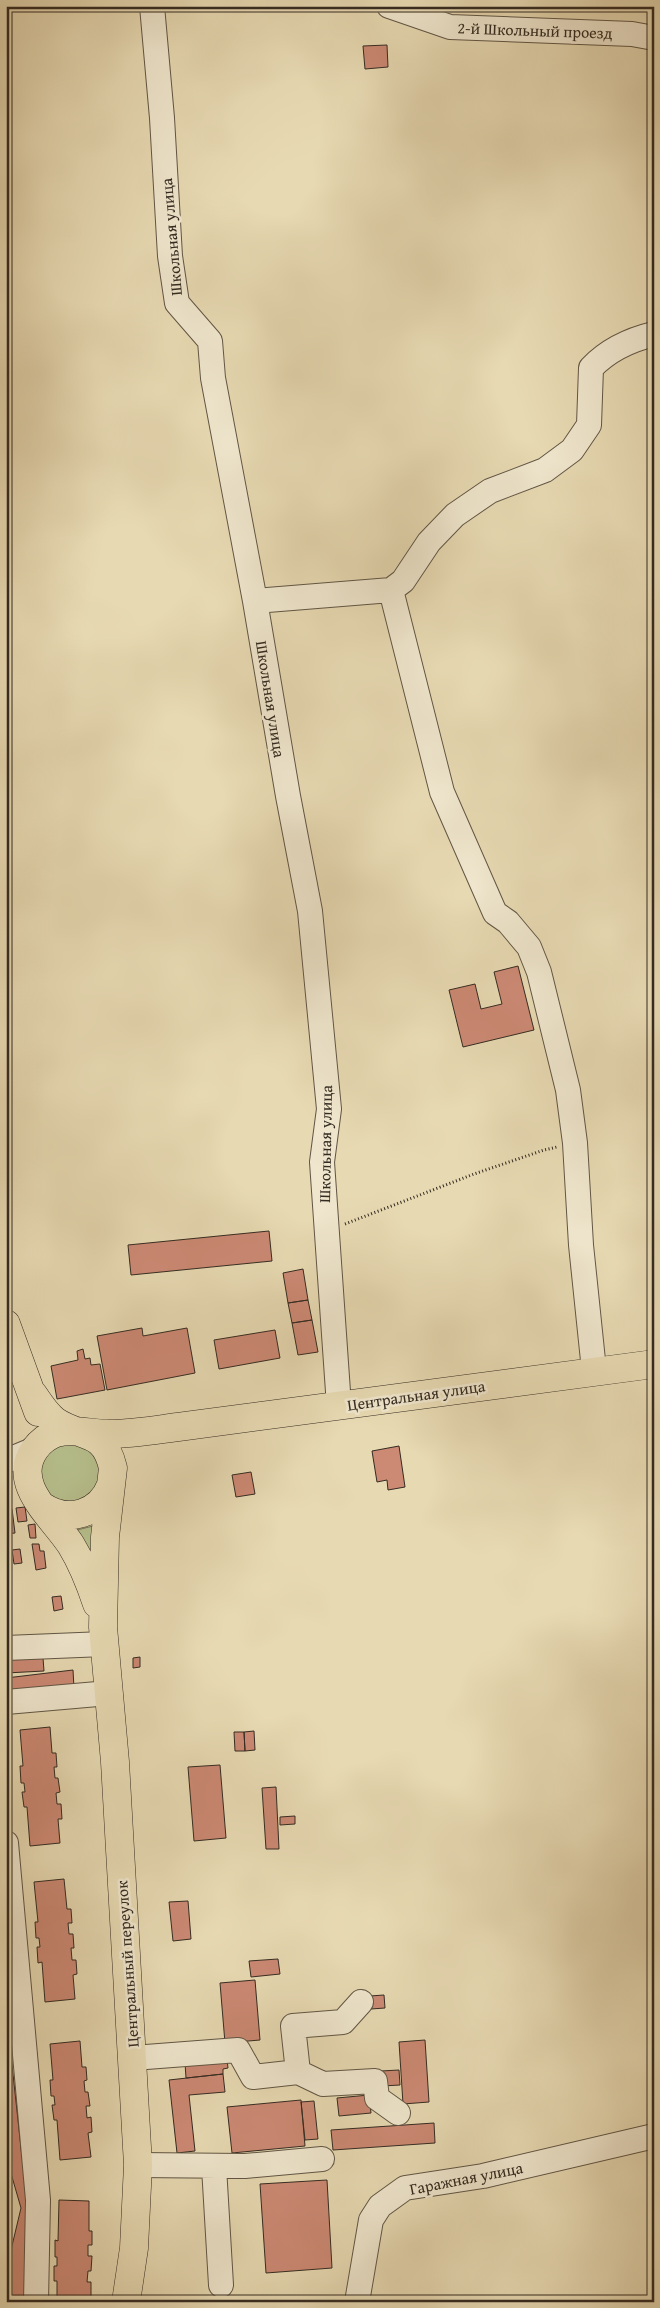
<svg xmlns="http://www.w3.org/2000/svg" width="660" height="2308" font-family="'Gentium Book Plus',serif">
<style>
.green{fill:#b6bf8c;stroke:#757556}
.building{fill:#cc8974;stroke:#342b21}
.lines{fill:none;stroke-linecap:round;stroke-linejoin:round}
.minor-casing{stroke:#615645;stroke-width:26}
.major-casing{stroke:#342b21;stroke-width:29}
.path{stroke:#342b21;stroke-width:3;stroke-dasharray:1 2.5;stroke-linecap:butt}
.minor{stroke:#efe6cd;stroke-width:24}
.major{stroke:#e7d9b2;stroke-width:28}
.labels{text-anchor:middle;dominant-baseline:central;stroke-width:5;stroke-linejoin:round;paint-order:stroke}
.street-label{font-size:16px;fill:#342b21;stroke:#efe6cd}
</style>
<rect width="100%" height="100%" fill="#e7d9b2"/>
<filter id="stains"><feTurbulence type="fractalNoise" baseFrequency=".004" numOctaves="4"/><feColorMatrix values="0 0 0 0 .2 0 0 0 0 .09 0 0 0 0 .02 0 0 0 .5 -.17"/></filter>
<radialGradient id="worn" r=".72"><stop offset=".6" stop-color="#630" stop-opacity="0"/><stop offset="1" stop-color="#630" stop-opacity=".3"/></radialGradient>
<!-- green -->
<path class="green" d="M41 1473a30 30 0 1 1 60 0a30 30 0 1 1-60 0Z
M93,1526L95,1563L77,1530Z"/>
<!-- building -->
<path class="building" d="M387,45L388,67L365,69L363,46Z
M518,966L534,1030L463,1047L449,990L475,984L481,1009L502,1004L494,972Z
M269,1231L272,1261L131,1275L128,1245Z
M303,1269L308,1300L288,1303L283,1273Z
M308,1300L312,1320L292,1323L288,1303Z
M312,1320L318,1352L298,1355L292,1323Z
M142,1328L143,1336L187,1328L195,1373L107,1390L97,1336Z
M275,1330L280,1358L219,1369L214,1340Z
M83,1349L85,1359L90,1358L91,1365L100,1364L105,1390L57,1399L51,1366L78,1360L77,1351Z
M399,1446L405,1487L388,1490L387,1480L377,1482L372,1451Z
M251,1472L255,1494L236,1497L232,1475Z
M25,1507L27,1521L18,1522L16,1508Z
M12,1509L15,1533L6,1534V1510Z
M35,1524L36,1538H30L28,1525Z
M32,1544H39L40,1551H44L46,1568L36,1570Z
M20,1549L22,1563L14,1564L12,1550Z
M61,1596L63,1609L54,1611L52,1597Z
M140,1657V1667L133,1668V1658Z
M43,1658L44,1671L6,1673V1659Z
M73,1670L74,1688L6,1695V1678Z
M50,1727L52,1753H56L57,1767H54L55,1778H58L60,1792L56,1793L57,1804H61L62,1819H58L60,1843L30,1846L27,1807H24L22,1792H25L24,1783H21L20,1766H23L20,1730Z
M254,1731L255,1750L245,1751L244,1732Z
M234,1732H244L245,1751H235Z
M220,1765L226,1838L194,1841L188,1767Z
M276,1787L279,1849H266L262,1788Z
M295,1816V1824L280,1825V1817Z
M64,1879L67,1909H71L72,1923H68L69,1934H73L74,1948H71L72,1960H76L77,1974L73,1975L75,1999L45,2002L42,1962L38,1963L37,1947H40L39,1938H36L35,1922H38L34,1882Z
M188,1901L191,1939L173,1941L169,1902Z
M278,1959L280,1974L251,1977L249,1961Z
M255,1980L260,2040L225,2043L220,1983Z
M384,1995L385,2008L371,2009L370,1996Z
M425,2040L429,2102L403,2104L399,2042Z
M80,2041L82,2067H86L87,2080L84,2081L85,2092H88L90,2106H86L87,2118L91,2117L92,2132L88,2133L91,2157L60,2160L57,2120H54L52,2105H55L54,2096H51L50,2080H53L50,2044Z
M6,2056H11L22,2157L27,2175L31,2302H8V2297H6V2287H10V2282H6V2250H11L21,2208L10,2170H6Z
M227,2059L228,2068L223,2069V2074L186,2078L185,2063Z
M399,2070L400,2085L382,2086L381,2071Z
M223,2074L225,2092L189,2095L195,2151L177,2153L169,2080Z
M369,2095L371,2113L339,2116L337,2098Z
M301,2100L305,2146L232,2153L227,2107Z
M314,2101L318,2139L305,2140L301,2102Z
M434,2123L435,2143L333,2150L331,2130Z
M327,2180L332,2268L266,2273L260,2184Z
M59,2200L89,2201V2231H92V2245H88V2256H92L91,2271H88L87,2282H91V2297H87V2302H57V2281H54V2266H57V2257H55V2240L58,2241Z"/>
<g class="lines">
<defs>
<path id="minor" d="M152,6L162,118L170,256L177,303L210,341L213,378L255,601L288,796L310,911L329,1109L322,1162L339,1406
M389,6L450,27L632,34L654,38
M391,590L442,792L495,913L508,922L529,947L539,972L568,1090L575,1143L581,1245L594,1370
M255,601L391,590L403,581L429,542L455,515L490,491L545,470L572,450L589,425L591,368C608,350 629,340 654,334
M6,1461L30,1451L38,1445
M6,1648L104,1644
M6,1702L109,1693
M6,1843L38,2200L36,2302
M133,2058L238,2050L253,2077L298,2072L323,2084L375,2081L377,2098L398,2113
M298,2072L293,2026L343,2022L361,2002
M138,2165L245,2166L322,2159
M214,2167L221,2285
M357,2302L371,2220L380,2206L405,2188L483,2176L654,2136"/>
<path id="major" d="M6,1324L38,1412
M33,1394C39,1403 46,1414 55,1421C81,1439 104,1428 113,1468L105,1537L103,1627L115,1762L138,2165L134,2248L126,2302
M42,1506C68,1524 100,1514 111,1485
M97,1604C90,1583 82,1563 71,1545C53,1517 10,1484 35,1449C40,1442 48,1436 56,1433C72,1428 92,1434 109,1434C132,1434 155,1430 178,1427L654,1364"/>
</defs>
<!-- minor casing -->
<use href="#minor" class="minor-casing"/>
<!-- major casing -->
<use href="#major" class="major-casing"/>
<!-- path -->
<path class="path" d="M345,1224L474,1174L544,1150L557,1147"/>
<!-- minor -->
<use href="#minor" class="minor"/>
<!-- major -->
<use href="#major" class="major"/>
</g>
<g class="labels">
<!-- street labels -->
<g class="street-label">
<text transform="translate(535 30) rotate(2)">2-й Школьный проезд</text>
<text transform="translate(171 237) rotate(-95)">Школьная улица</text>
<text transform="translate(271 699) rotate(81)">Школьная улица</text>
<text transform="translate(325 1144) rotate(-89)">Школьная улица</text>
<text transform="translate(416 1395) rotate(-8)">Центральная улица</text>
<text transform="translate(127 1964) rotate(-94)">Центральный переулок</text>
<text transform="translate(466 2178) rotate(-11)">Гаражная улица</text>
</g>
</g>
<!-- margin -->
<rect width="660" height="2308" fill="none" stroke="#e7d9b2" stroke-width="25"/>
<rect x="8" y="8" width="645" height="2293" fill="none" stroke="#342b21" stroke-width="2.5"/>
<rect x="12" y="12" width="635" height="2283" fill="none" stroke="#342b21"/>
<rect width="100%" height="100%" filter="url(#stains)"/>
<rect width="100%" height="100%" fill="url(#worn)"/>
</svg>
